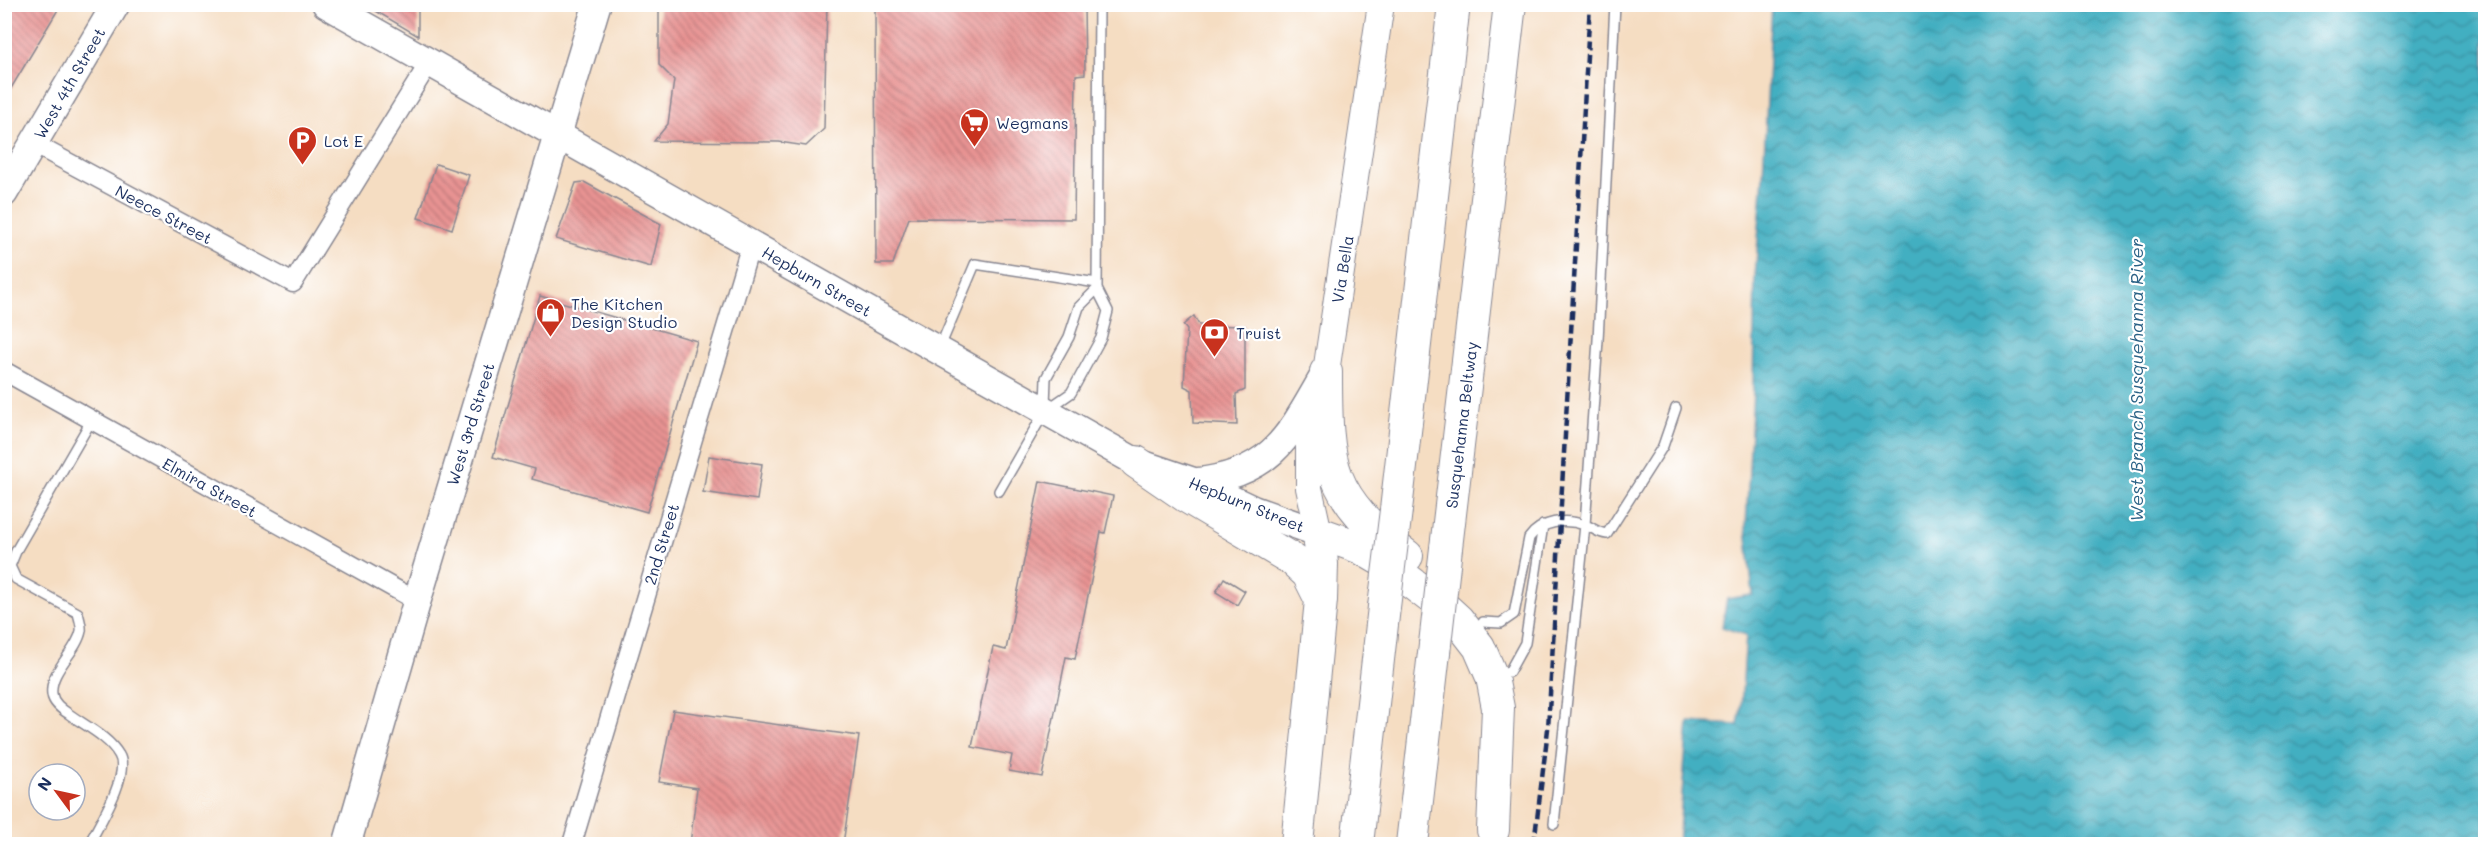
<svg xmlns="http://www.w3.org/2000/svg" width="2490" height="849" font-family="Mali,sans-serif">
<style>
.water{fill:url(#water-waves);stroke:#2f6f90;stroke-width:1.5}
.building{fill:url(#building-back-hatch)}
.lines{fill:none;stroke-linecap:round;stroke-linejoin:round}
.lane-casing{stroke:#888690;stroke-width:12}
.street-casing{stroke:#888690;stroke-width:21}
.secondary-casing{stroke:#888690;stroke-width:28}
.primary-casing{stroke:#888690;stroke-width:30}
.highway-casing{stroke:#888690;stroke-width:34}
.lane{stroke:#fff;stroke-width:9}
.street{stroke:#fff;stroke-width:18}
.secondary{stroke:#fff;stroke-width:26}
.primary{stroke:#fff;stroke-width:27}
.highway{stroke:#fff;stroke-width:32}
.rail{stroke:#1b2f5e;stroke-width:4.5;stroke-dasharray:9 4.5;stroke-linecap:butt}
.highway-bridge-casing{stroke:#888690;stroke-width:34;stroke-linecap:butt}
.highway-bridge{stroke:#fff;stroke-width:32}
.labels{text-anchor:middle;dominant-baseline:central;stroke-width:4.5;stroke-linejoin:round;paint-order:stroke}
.street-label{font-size:16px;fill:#1b2f5e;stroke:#fff}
.poi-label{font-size:16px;fill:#1b2f5e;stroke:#fff;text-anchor:start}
.water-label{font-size:18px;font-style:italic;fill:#2b6286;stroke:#fff}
</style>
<defs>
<pattern id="water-waves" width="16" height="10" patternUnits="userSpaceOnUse" patternTransform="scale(1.5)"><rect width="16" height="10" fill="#43afc1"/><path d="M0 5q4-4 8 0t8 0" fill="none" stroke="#378fa0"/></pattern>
<pattern id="building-back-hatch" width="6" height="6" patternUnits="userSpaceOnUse" patternTransform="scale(1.5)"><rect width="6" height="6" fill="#e89392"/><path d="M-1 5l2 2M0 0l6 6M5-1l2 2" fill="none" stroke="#bb787a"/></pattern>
</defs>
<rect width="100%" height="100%" fill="#fff"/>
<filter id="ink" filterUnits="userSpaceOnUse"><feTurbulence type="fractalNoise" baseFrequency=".0167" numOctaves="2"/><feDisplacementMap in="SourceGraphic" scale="12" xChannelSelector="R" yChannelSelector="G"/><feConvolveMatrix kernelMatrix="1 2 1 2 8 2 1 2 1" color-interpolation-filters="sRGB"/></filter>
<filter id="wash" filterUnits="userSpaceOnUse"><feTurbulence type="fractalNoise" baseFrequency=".008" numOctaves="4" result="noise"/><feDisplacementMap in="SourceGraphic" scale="24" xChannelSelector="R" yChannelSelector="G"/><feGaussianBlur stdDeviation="1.35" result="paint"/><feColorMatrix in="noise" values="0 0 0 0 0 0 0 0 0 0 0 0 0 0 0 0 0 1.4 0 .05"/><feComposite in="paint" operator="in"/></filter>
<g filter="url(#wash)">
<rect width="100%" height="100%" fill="#f5ddc2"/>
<!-- water -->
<path class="water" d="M1772,5H2485V844H1678L1688,722L1738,725L1741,709L1746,635L1722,627L1727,599L1753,595L1746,527L1753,392L1755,277L1763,177Z"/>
<g id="blocks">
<!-- building -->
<path class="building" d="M4,4H53L59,8L4,100Z
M364,4H418V36Z
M659,4H827L824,129L806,146L779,142L654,141L668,124L674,80L659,65Z
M875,4H1084L1085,74L1076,75L1074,219L909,218L893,264H876Z
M436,164L469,175L452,229L418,218Z
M584,182L661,224L651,267L556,239L576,183Z
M540,296L697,341L647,512L532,479L535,469L493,457Z
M1194,316L1199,325L1245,326V390L1236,394L1237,425L1193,423L1192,390L1184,386L1187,330L1183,325Z
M709,456L762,464L757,500L703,492Z
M1040,481L1113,496L1105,533L1101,532L1075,659L1066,657L1042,777L1009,771L1012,755L972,747L993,647L1006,650Z
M1224,578L1245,591L1237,605L1216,592Z
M673,710L859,736L843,844H690L697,788L659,782Z"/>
</g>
</g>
<g filter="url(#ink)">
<use href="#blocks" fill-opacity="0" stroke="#888690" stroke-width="1.5"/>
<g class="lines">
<defs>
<path id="lane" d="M940,347L975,264L1097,283
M1045,405L1046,378L1069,337L1079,307L1097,289
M999,491L1045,411L1071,393L1101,338L1108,311L1097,289L1099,4
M1483,622L1501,623L1514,614L1529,538C1541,521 1565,518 1585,525C1594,528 1597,533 1607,534L1663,446L1676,408
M1509,672L1525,643L1543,525
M1554,824L1585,525L1598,340L1615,4
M89,844C98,826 131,774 119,755C109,737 84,725 69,714C61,709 53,703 52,694C49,671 77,652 81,631C82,626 79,618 78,613L16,579L10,566L17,549L91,421"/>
<path id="street" d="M34,144L293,283L429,63
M4,371L417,601
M572,844L751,244"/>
<path id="secondary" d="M1319,533L1309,488V439L1326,372L1381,4"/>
<path id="primary" d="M326,4L1136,462L1195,482L1254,510L1319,533
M4,193L116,4
M1195,482C1274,474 1290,434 1326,372
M347,844L417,601L597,4"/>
<path id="highway" d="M1326,372C1326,467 1328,496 1407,556
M1136,462L1187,497L1293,560L1308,574L1321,600
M1396,510L1454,4
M1446,548L1510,4
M1297,844L1321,600L1322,564L1319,533L1361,548L1383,561L1446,609L1458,620L1479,647L1492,677L1498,708L1493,830
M1357,844L1384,607
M1412,844L1435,644"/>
</defs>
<!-- lane casing -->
<use href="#lane" class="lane-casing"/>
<!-- street casing -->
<use href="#street" class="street-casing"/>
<!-- secondary casing -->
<use href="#secondary" class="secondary-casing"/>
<!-- primary casing -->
<use href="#primary" class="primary-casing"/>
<!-- highway casing -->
<use href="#highway" class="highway-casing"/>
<!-- lane -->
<use href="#lane" class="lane"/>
<!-- street -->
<use href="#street" class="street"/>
<!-- secondary -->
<use href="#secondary" class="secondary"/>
<!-- primary -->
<use href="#primary" class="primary"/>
<!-- highway -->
<use href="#highway" class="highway"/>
<!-- rail -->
<path class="rail" d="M1534,844L1548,729L1590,4"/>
<defs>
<path id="highway-bridge" d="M1384,607L1396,510
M1435,644L1446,548"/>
</defs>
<!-- highway-bridge casing -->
<use href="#highway-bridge" class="highway-bridge-casing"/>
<!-- highway-bridge -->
<use href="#highway-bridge" class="highway-bridge"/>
</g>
</g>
<!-- icons -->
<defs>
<symbol id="supermarket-pin" viewBox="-11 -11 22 30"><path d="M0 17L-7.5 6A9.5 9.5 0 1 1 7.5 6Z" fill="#c8321e" stroke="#fff"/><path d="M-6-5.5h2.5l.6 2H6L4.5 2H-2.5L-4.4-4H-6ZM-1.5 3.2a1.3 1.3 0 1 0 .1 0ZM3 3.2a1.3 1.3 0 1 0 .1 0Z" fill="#fff"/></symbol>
<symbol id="parking-pin" viewBox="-11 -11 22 30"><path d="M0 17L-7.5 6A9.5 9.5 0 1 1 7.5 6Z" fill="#c8321e" stroke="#fff"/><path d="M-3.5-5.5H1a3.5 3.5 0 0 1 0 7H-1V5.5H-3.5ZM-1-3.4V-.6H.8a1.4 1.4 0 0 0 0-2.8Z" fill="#fff"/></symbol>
<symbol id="shop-pin" viewBox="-11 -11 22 30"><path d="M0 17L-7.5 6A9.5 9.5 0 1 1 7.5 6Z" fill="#c8321e" stroke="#fff"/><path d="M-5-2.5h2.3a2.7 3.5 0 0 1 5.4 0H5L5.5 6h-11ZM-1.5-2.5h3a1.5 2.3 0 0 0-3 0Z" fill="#fff"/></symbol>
<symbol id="bank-pin" viewBox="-11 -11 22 30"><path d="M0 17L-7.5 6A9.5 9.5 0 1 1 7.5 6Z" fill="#c8321e" stroke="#fff"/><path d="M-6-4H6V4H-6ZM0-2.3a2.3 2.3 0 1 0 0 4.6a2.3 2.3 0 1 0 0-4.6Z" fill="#fff"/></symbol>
</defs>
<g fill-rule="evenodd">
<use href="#supermarket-pin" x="958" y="106" width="33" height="45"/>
<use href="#parking-pin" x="286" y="124" width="33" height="45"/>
<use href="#shop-pin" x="534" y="296" width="33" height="45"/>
<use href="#bank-pin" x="1198" y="316" width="33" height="45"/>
</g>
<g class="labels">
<!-- street labels -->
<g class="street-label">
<text transform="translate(69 83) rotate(-60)">West 4th Street</text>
<text transform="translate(164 214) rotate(28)">Neece Street</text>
<text transform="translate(1342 269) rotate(-81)">Via Bella</text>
<text transform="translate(817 281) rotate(30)">Hepburn Street</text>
<text transform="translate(470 424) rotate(-73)">West 3rd Street</text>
<text transform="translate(1461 425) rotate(-83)">Susquehanna Beltway</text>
<text transform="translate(210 487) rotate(29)">Elmira Street</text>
<text transform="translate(1247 504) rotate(22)">Hepburn Street</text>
<text transform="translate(661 544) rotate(-73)">2nd Street</text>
</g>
<!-- poi labels -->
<g class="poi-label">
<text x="996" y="122">Wegmans</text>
<text x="324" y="140">Lot E</text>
<text x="571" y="303">The Kitchen<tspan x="571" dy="18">Design Studio</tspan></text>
<text x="1236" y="332">Truist</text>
</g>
<!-- water labels -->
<g class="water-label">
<text transform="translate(2136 380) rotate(-90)">West Branch Susquehanna River</text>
</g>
</g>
<!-- margin -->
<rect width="2490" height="849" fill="none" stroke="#fff" stroke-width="24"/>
<!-- north arrow -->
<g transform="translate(57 792) rotate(303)"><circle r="28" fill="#ffffff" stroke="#a4acbf" stroke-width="1.5"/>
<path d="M0-4.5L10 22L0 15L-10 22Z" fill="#c8321e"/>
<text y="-9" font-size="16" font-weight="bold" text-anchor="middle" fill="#1b2f5e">N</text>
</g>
</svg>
